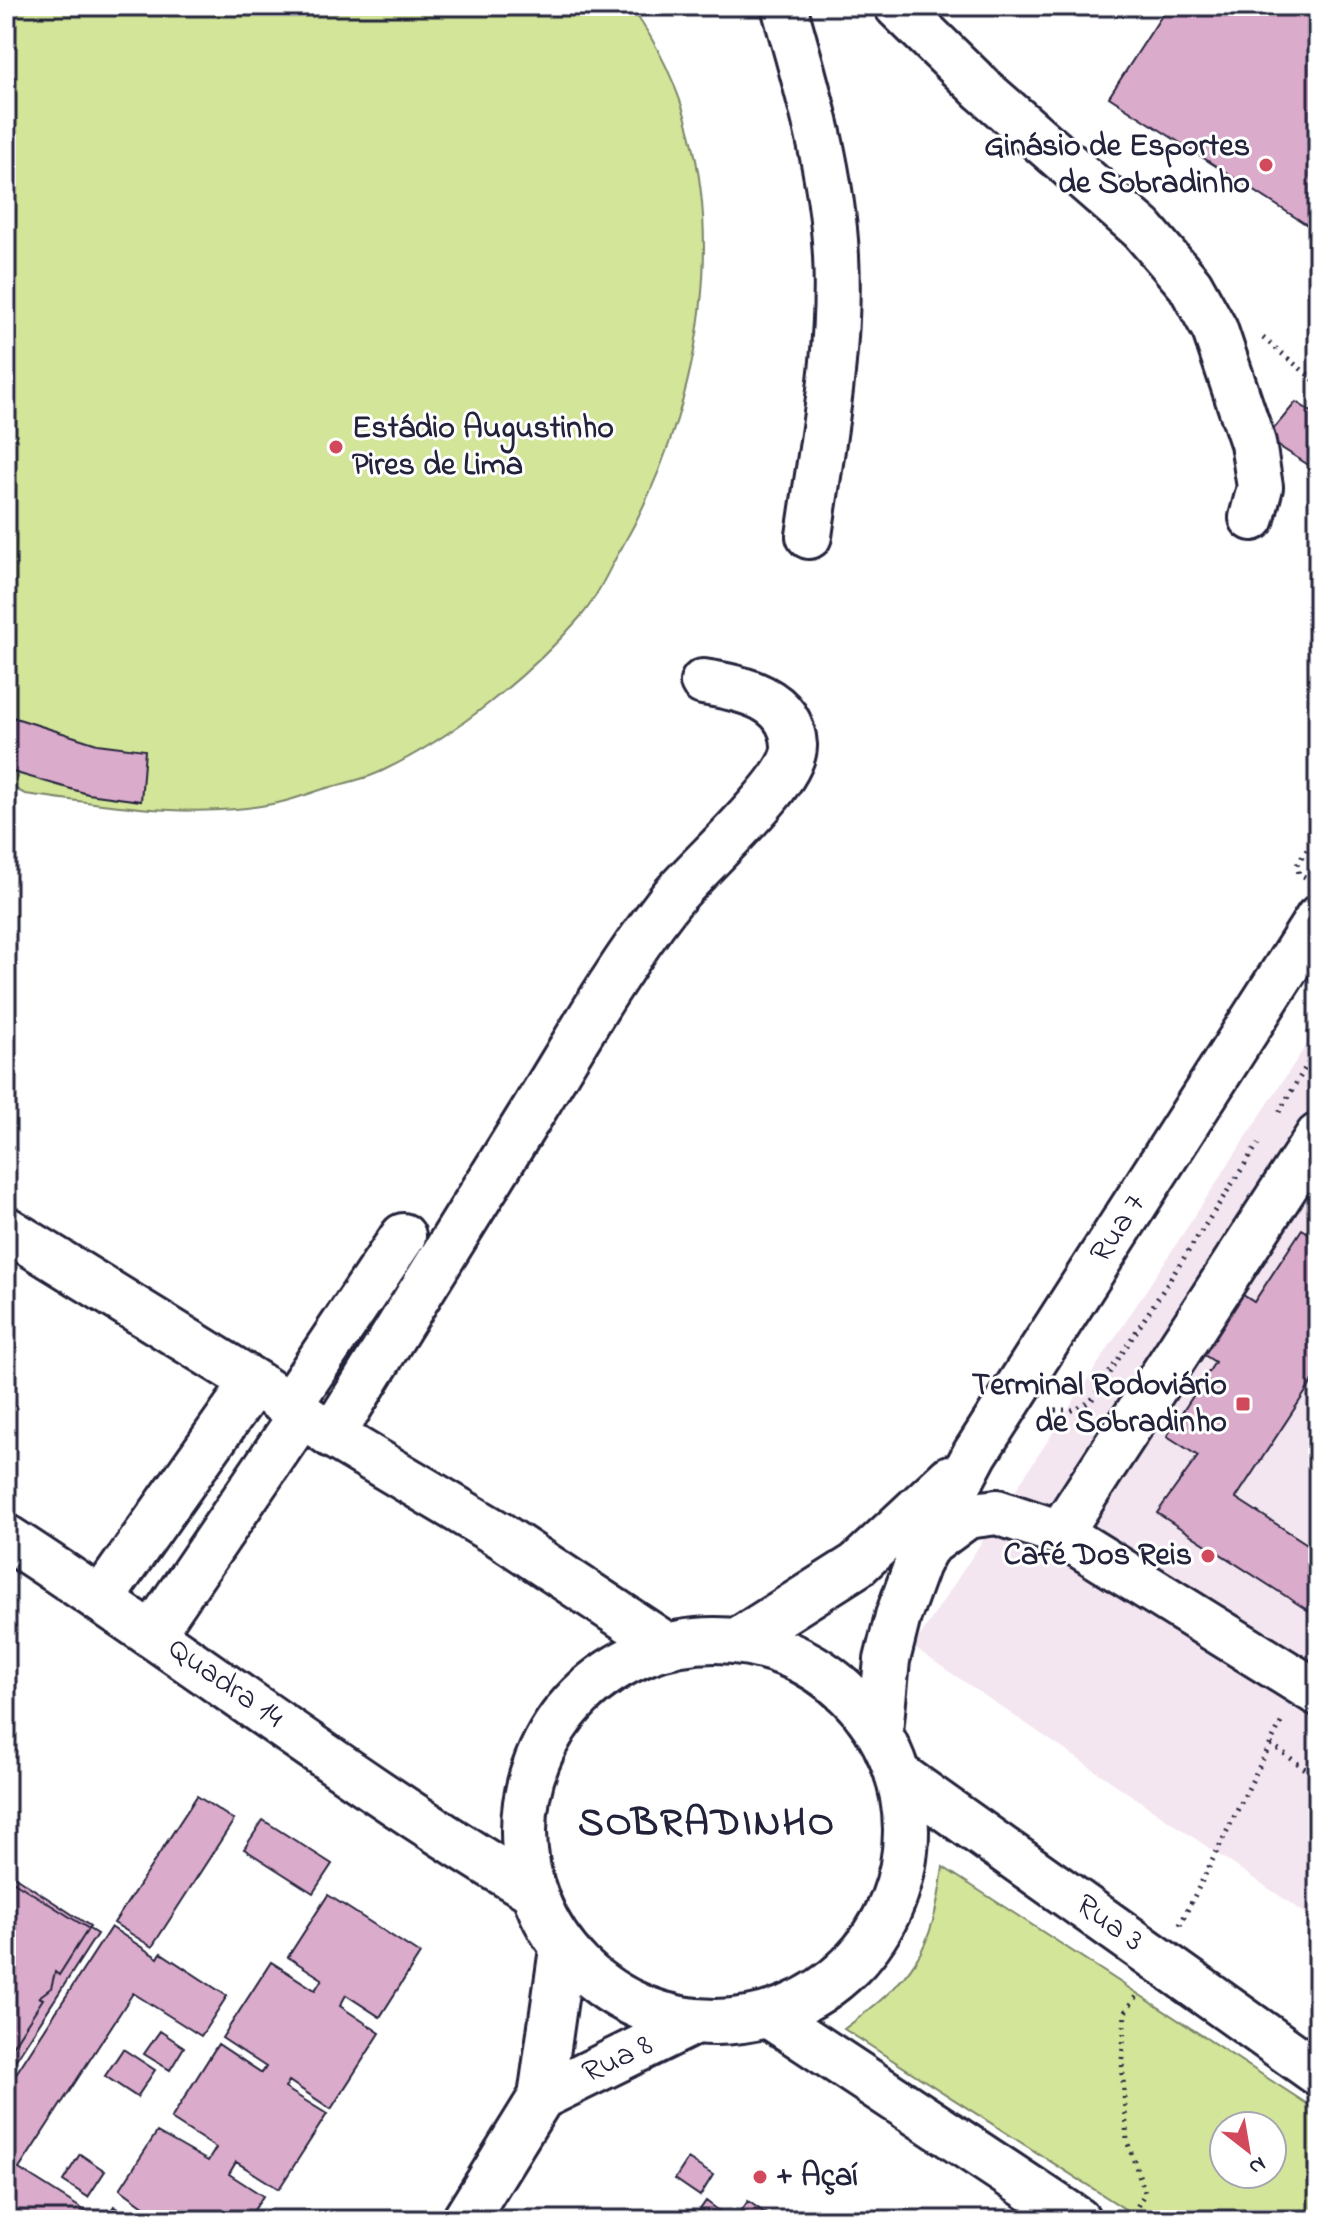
<svg xmlns="http://www.w3.org/2000/svg" width="1324" height="2226" font-family="'Indie Flower',sans-serif">
<style>
.built{fill:#f4e6f0}
.green{fill:#d2e599;stroke:#7a846a;stroke-width:2;fill-rule:evenodd}
.building{fill:#dbabcc;stroke:#22223b;stroke-width:2}
.lines{fill:none;stroke-linecap:round;stroke-linejoin:round}
.minor-casing{stroke:#22223b;stroke-width:50}
.major-casing{stroke:#22223b;stroke-width:50}
.path{stroke:#22223b;stroke-width:5;stroke-dasharray:2 6;stroke-linecap:butt}
.minor{stroke:#fff;stroke-width:44}
.major{stroke:#fff;stroke-width:44}
.poi-dot{fill:#d1495b;stroke:#fff;stroke-width:3}
.labels{text-anchor:middle;dominant-baseline:central;stroke-width:6;stroke-linejoin:round;paint-order:stroke}
.poi-label{font-size:32px;font-weight:bold;fill:#22223b;stroke:#fff;text-anchor:end}
.street-label{font-size:32px;fill:#22223b;stroke:#fff}
.district-label{font-size:40px;font-weight:bold;letter-spacing:2px;fill:#22223b;stroke:#fff}
</style>
<rect width="100%" height="100%" fill="#fff"/>
<filter id="ink" filterUnits="userSpaceOnUse"><feTurbulence type="fractalNoise" baseFrequency=".0125" numOctaves="2"/><feDisplacementMap in="SourceGraphic" scale="16" xChannelSelector="R" yChannelSelector="G"/><feConvolveMatrix kernelMatrix="1 2 1 2 8 2 1 2 1" color-interpolation-filters="sRGB"/></filter>
<g filter="url(#ink)">
<!-- built -->
<path class="built" d="M1318,1027V1922L913,1647Z"/>
<!-- green -->
<path class="green" d="M6,6H630C746,162 712,390 621,549C608,570 598,597 582,615C530,675 454,737 382,771C366,779 345,783 327,788C309,793 291,801 272,804C193,820 104,804 25,794L6,784Z
M943,1867L1318,2111V2220H1142L844,2029C914,1977 932,1954 943,1867ZM1272,2126V2174H1224V2126Z"/>
<!-- building -->
<path class="building" d="M1168,6H1318V232L1109,97Z
M1296,402L1318,416V471L1266,438Z
M6,715L97,744L145,750L141,801L88,794L6,770Z
M1302,1229L1318,1239V1373L1236,1498L1318,1551V1617L1157,1513L1198,1456L1167,1436L1215,1362L1187,1344L1226,1284L1254,1302Z
M197,1796L234,1820L152,1947L114,1923Z
M263,1820L332,1864L313,1893L244,1849Z
M6,1871L90,1926L59,1975L55,1972L51,1988L39,1997L43,1999L6,2056Z
M6,1877L97,1934L6,2075Z
M328,1895L420,1954L380,2017L346,1995L340,2006L380,2033L331,2109L289,2081L285,2088L327,2114L279,2189L236,2162L229,2174L263,2196L251,2215L259,2220H163L120,2189L157,2132L208,2161L216,2148L171,2119L218,2044L262,2073L266,2067L222,2038L271,1962L315,1990L322,1979L288,1957Z
M111,1927L158,1958L161,1953L227,1996L201,2036L133,1993L19,2169L87,2212L82,2220H8L6,2089Z
M160,2031L184,2047L170,2070L144,2054Z
M123,2049L155,2070L137,2097L105,2076Z
M80,2154L105,2171L88,2197L63,2181Z
M688,2159L713,2175L700,2196L675,2179Z
M706,2201L729,2218L727,2220L694,2218Z
M748,2201L772,2218L771,2220L737,2217Z
M114,2206L136,2220H105Z"/>
<g class="lines">
<defs>
<path id="minor" d="M784,6C807,87 832,171 836,256C841,349 822,444 809,536
M897,6L983,90L1142,229L1190,285L1215,330L1253,443L1260,487L1252,518
M289,1406L403,1236
M332,1435C399,1327 466,1219 533,1111C576,1041 617,969 668,903C694,868 796,783 794,745C791,697 741,688 703,682
M1060,1533L1318,1136
M929,1544L967,1516L997,1512L1060,1533L1318,1693"/>
<path id="major" d="M6,1229L254,1382L332,1435L500,1535L666,1645
M6,1537C183,1651 349,1781 530,1889
M101,1599L254,1382
M153,1633L302,1414
M739,1640L857,1565L950,1478
M524 1831a191 191 0 1 1 382 0a191 191 0 1 1-382 0Z
M880,1732L887,1660L898,1616L917,1564L975,1454L1318,918
M900,1776L1318,2073
M768,2015L1078,2220
M541,2097L694,2022
M465,2220L541,2097L562,1949"/>
</defs>
<!-- minor casing -->
<use href="#minor" class="minor-casing"/>
<!-- major casing -->
<use href="#major" class="major-casing"/>
<!-- path -->
<path class="path" d="M1263,338L1318,383
M1317,577H1318
M1305,877L1299,874L1297,865L1318,833
M1279,1112L1313,1055L1309,1033L1318,1018
M1055,1410H1075L1091,1401L1258,1144
M1271,1744L1318,1778
M1180,1925L1283,1719
M1130,2220L1145,2192L1127,2141L1122,2061L1125,2012L1138,1995"/>
<!-- minor -->
<use href="#minor" class="minor"/>
<!-- major -->
<use href="#major" class="major"/>
</g>
</g>
<!-- markers -->
<g class="poi-dot">
<circle cx="1266" cy="165" r="8"/>
<circle cx="336" cy="447" r="8"/>
<rect x="1235" y="1396" width="16" height="16" rx="4"/>
<circle cx="1208" cy="1556" r="8"/>
<circle cx="760" cy="2177" r="8"/>
</g>
<g class="labels">
<!-- poi labels -->
<g class="poi-label">
<text x="1250" y="147">Ginásio de Esportes<tspan x="1250" dy="37">de Sobradinho</tspan></text>
<text x="352" y="429" text-anchor="start">Estádio Augustinho<tspan x="352" dy="37">Pires de Lima</tspan></text>
<text x="1227" y="1386">Terminal Rodoviário<tspan x="1227" dy="37">de Sobradinho</tspan></text>
<text x="1192" y="1556">Café Dos Reis</text>
<text x="776" y="2177" text-anchor="start">+ Açaí</text>
</g>
<!-- street labels -->
<g class="street-label">
<text transform="translate(1119 1229) rotate(-57)">Rua 7</text>
<text transform="translate(225 1684) rotate(35)">Quadra 14</text>
<text transform="translate(1109 1924) rotate(35)">Rua 3</text>
<text transform="translate(618 2060) rotate(-26)">Rua 8</text>
</g>
<!-- district labels -->
<g class="district-label">
<text x="707" y="1824">SOBRADINHO</text>
</g>
</g>
<!-- margin -->
<rect width="1324" height="2226" fill="none" stroke="#fff" stroke-width="32"/>
<rect x="16" y="16" width="1292" height="2194" fill="none" stroke="#22223b" stroke-width="3" filter="url(#ink)"/>
<!-- north arrow -->
<g transform="translate(1248 2150) rotate(149)"><circle r="38" fill="#ffffff" stroke="#a7a7b1" stroke-width="2"/>
<path d="M0-6L14 30L0 20L-14 30Z" fill="#d1495b"/>
<text y="-12" font-size="22" font-weight="bold" text-anchor="middle" fill="#22223b">N</text>
</g>
</svg>
